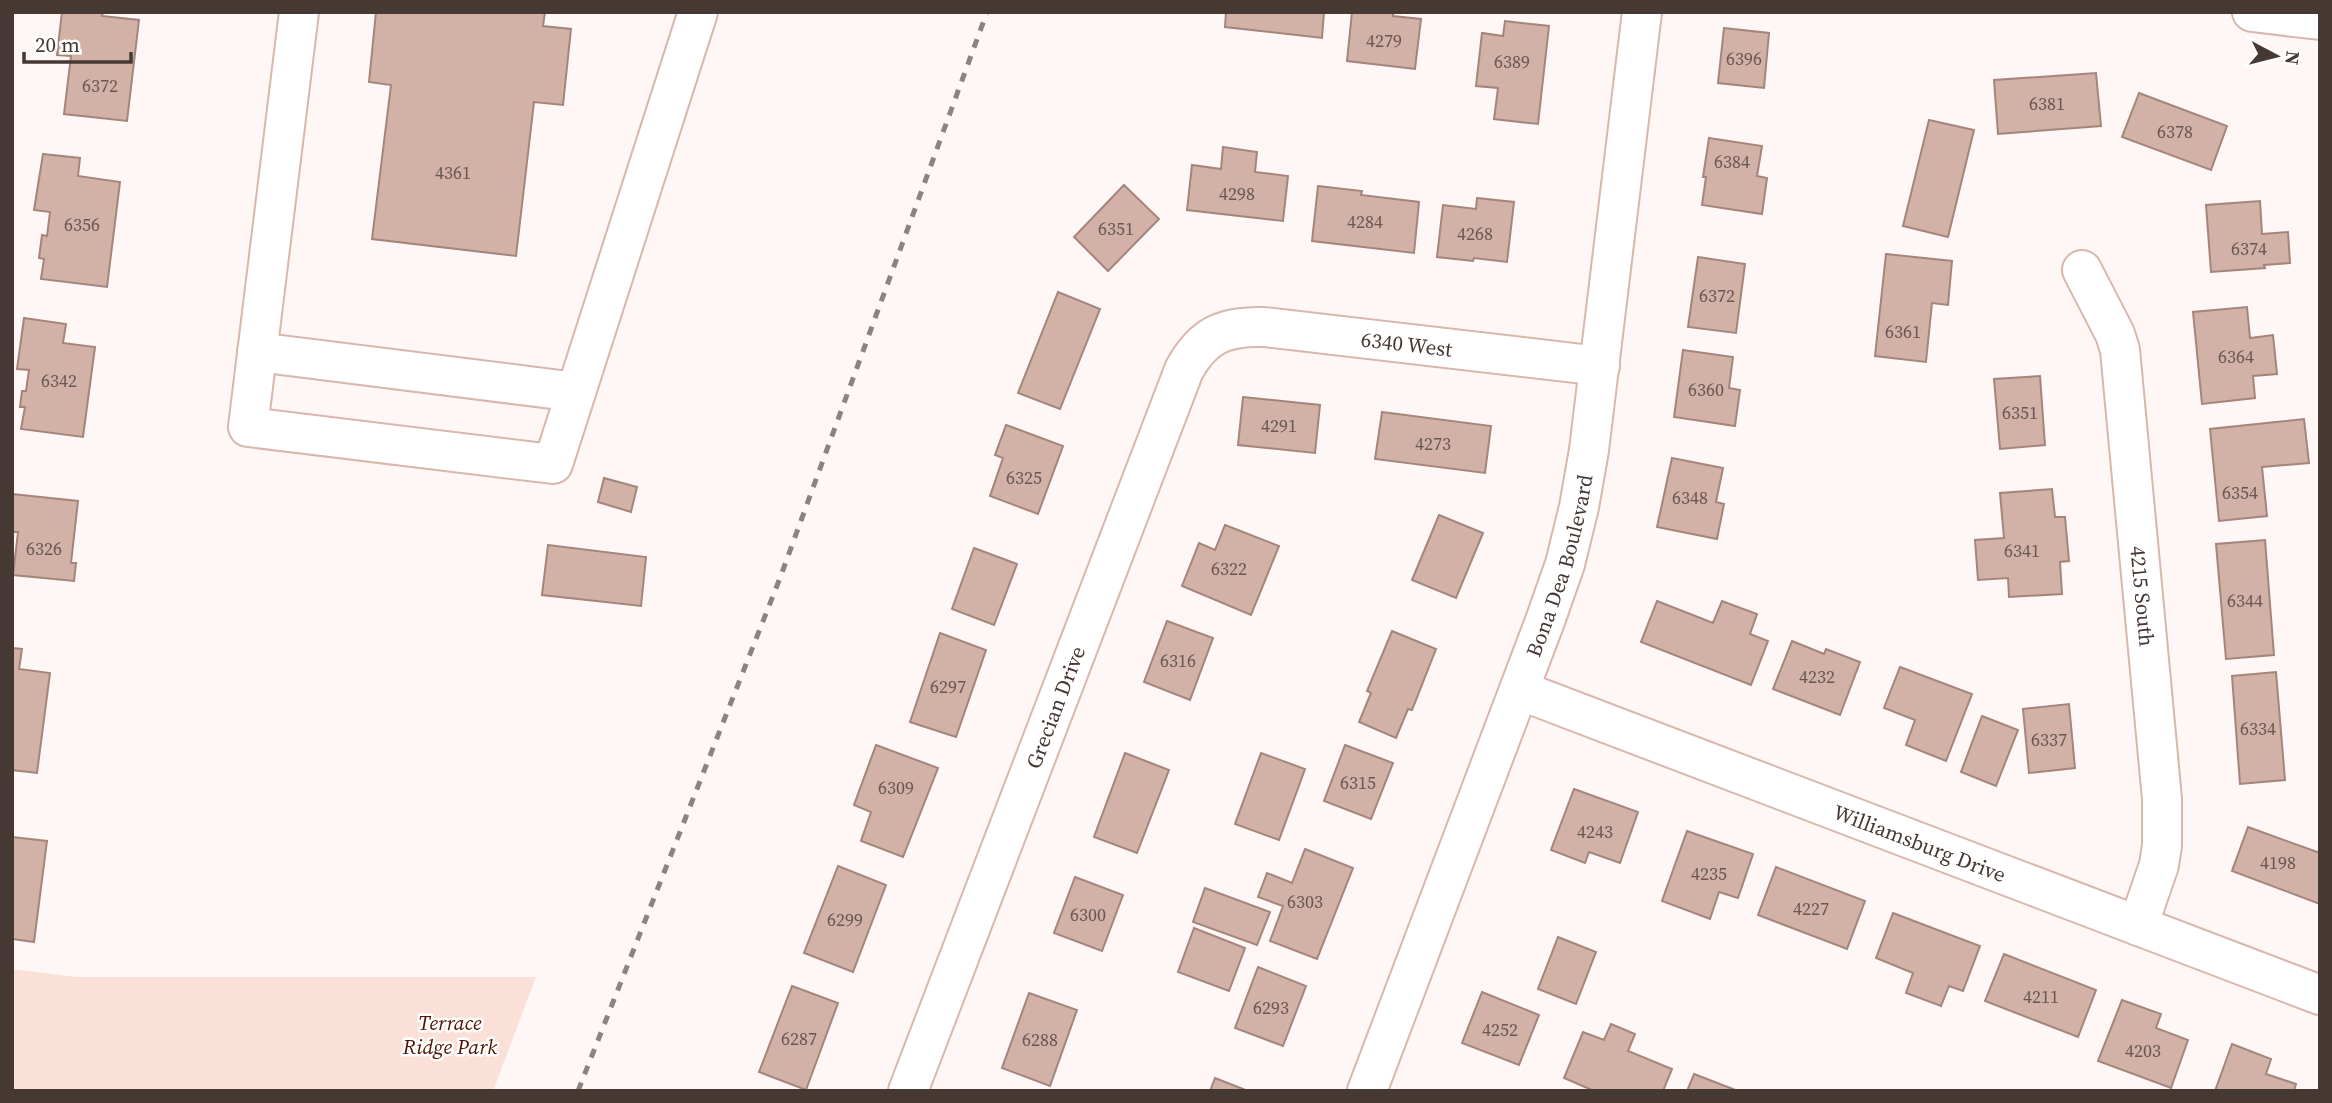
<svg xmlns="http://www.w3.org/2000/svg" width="2332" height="1103" font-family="'Source Serif 4',serif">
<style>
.green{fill:#fbe0d7}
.building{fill:#d2b1a7;stroke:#a5857b;stroke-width:2}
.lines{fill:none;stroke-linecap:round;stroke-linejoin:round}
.minor-casing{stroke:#d8b7ac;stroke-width:42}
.minor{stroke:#fff;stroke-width:38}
.rail{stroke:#8d827e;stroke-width:5;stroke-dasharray:9 9;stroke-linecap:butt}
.labels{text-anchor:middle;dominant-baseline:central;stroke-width:5;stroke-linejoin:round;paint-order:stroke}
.number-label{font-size:18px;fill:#695751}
.street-label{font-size:21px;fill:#463934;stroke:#fff}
.park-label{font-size:21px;font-style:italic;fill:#501100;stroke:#fff}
</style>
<rect width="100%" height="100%" fill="#fef7f5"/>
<!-- green -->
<path class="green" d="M12,969L76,977H536L493,1091H12Z"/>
<!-- building -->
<path class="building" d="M62,12H103L102,16L139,20L127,121L64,114L71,56L57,55Z
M376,12H545L543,26L571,29L563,105L534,102L516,256L372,239L391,85L369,82Z
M1226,12H1324L1322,38L1225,27Z
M1352,12H1393V16L1421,19L1415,69L1347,61Z
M1505,21L1549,26L1538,124L1494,119L1498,88L1476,86L1482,33L1503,36Z
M1724,28L1769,33L1764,88L1718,83Z
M2096,73L2101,126L1998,134L1994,80Z
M2139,93L2227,126L2211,170L2122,137Z
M1929,120L1974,130L1948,237L1903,226Z
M1709,138L1762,146L1757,176L1767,178L1762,214L1702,205L1706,177H1703Z
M1223,147L1257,152L1255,172L1288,176L1283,221L1187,210L1192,165L1221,169Z
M43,154L80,158L78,176L120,182L107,287L41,279L44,259L39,258L42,235L47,236L50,212L34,210Z
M1124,185L1159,219L1108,271L1074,237Z
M1318,186L1362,191L1361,195L1419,202L1414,253L1312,241Z
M1477,198L1514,202L1507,262L1474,258L1473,261L1437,257L1443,205L1476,209Z
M2260,201L2262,234L2288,232L2290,263L2264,265L2265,268L2211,272L2206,205Z
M1886,254L1952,261L1948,305L1932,303L1926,362L1875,356Z
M1698,257L1745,264L1736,333L1688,327Z
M1058,292L1100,309L1060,409L1018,393Z
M2247,307L2250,338L2273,335L2277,374L2253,376L2255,398L2202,404L2193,312Z
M24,318L66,324L63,343L95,347L83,437L21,429L25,407H20L22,391H26L29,370L17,369Z
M1683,350L1733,357L1729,388L1740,390L1735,426L1674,417Z
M2040,376L2045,445L2000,449L1994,379Z
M1243,397L1320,405L1315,453L1238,445Z
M1382,412L1491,426L1485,473L1375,459Z
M2304,419L2309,463L2262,467L2267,516L2219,521L2210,429Z
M1006,425L1063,446L1038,514L990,496L1003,458L995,455Z
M1672,458L1723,468L1716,502L1724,504L1717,539L1657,527Z
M604,478L637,487L631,512L598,502Z
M2052,489L2055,517H2065L2069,561L2060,562L2062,594L2009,597L2008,578L1978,580L1975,540L2004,538L2000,493Z
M12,494L78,501L71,563H76L74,581L13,575L18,532H12Z
M1439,515L1483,533L1456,598L1412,580Z
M1225,525L1279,546L1251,615L1182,586L1199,543L1215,550Z
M2265,540L2274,655L2226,659L2216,544Z
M548,545L646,557L641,606L542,595Z
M974,548L1017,564L994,625L952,609Z
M1657,601L1713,623L1722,601L1757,614L1750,634L1768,641L1751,685L1641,642Z
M1167,621L1213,638L1190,700L1144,682Z
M1392,631L1436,649L1412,710L1408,709L1396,738L1359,722L1371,693L1367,691Z
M940,633L986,650L956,737L910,722Z
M1792,641L1824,654L1826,649L1860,662L1840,715L1773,689Z
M12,648L22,649L19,669L50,673L37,773L12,770Z
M1900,667L1972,694L1946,761L1906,745L1915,720L1884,708Z
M2276,672L2285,780L2240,784L2232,676Z
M2069,704L2075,768L2029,773L2023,709Z
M1982,716L2018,730L1996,786L1961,772Z
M876,745L938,768L903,857L861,841L871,812L854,805Z
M1345,745L1393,763L1371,819L1324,801Z
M1125,753L1169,770L1137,853L1094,837Z
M1261,753L1305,769L1279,840L1235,824Z
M1574,789L1638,812L1620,863L1589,852L1585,863L1551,850Z
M2248,827L2320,853V904L2232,871Z
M1687,831L1753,854L1738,898L1719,892L1710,919L1662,901Z
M12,837L47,841L34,942L12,939Z
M1305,849L1353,868L1317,959L1270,941L1283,906L1258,897L1267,873L1292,883Z
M838,866L886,885L853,972L804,953Z
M1776,867L1865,901L1847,949L1758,915Z
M1075,877L1123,895L1102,951L1054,933Z
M1205,888L1270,912L1257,945L1193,922Z
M1893,913L1980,946L1963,991L1949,986L1941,1006L1906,993L1913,973L1876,958Z
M1194,928L1245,948L1229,991L1178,972Z
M1558,937L1596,952L1576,1004L1538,989Z
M2004,954L2096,990L2078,1037L1985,1001Z
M1258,967L1306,986L1283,1046L1235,1028Z
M792,986L838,1003L806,1090L759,1072Z
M1482,992L1539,1015L1519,1065L1462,1043Z
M1029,993L1077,1010L1050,1086L1002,1068Z
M2122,1000L2161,1014L2156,1028L2188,1040L2171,1088L2098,1061Z
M1611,1024L1635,1034L1628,1051L1672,1069L1663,1091H1594L1564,1078L1583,1032L1604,1040Z
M2232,1044L2271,1059L2266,1074L2296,1084L2294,1091H2215Z
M1694,1074L1738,1091H1687Z
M1215,1078L1248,1091H1210Z"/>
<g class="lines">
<defs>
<g id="minor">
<path d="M299,12L248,427L553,464L698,12"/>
<path d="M2252,12L2320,20"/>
<path id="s1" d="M2082,270L2115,334L2120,350L2162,799V845L2159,865L2138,926"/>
<path d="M257,352L576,392"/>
<path id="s2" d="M1519,690L2320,995"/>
<path id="s3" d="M908,1091L1184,370C1203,335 1224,326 1264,327L1600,366"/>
<path id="s4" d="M1367,1091L1545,621L1565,564L1579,507L1589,450L1642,12"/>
</g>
</defs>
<!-- minor casing -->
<use href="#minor" class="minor-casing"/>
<!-- minor -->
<use href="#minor" class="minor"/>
<!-- rail -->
<path class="rail" d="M578,1091L780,578L987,12"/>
</g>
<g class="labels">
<!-- number labels -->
<g class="number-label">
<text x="1384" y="40">4279</text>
<text x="1744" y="58">6396</text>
<text x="1512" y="61">6389</text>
<text x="100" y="85">6372</text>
<text x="2047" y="103">6381</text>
<text x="2175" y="131">6378</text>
<text x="1732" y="161">6384</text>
<text x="453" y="172">4361</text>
<text x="1237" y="193">4298</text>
<text x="1365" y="221">4284</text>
<text x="82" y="224">6356</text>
<text x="1116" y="228">6351</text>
<text x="1475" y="233">4268</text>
<text x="2249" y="248">6374</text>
<text x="1717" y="295">6372</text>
<text x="1903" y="331">6361</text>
<text x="2236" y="356">6364</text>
<text x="59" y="380">6342</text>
<text x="1706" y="389">6360</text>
<text x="2020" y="412">6351</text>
<text x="1279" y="425">4291</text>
<text x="1433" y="443">4273</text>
<text x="1024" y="477">6325</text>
<text x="2240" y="492">6354</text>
<text x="1690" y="497">6348</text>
<text x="44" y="548">6326</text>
<text x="2022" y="550">6341</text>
<text x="1229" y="568">6322</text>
<text x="2245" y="600">6344</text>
<text x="1178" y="660">6316</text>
<text x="1817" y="676">4232</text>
<text x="948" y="686">6297</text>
<text x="2258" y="728">6334</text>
<text x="2049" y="739">6337</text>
<text x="1358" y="782">6315</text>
<text x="896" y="787">6309</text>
<text x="1595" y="831">4243</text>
<text x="2278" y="862">4198</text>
<text x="1709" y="873">4235</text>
<text x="1305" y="901">6303</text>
<text x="1811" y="908">4227</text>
<text x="1088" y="914">6300</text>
<text x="845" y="919">6299</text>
<text x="2041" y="996">4211</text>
<text x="1271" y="1007">6293</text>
<text x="1500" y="1029">4252</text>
<text x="799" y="1038">6287</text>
<text x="1040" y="1039">6288</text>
<text x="2143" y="1050">4203</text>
</g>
<!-- street labels -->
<g class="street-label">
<text stroke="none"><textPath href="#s3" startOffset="1013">6340 West</textPath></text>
<text stroke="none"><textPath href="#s4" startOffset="560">Bona Dea Boulevard</textPath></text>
<text stroke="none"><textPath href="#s1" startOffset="336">4215 South</textPath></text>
<text stroke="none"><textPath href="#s3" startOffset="411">Grecian Drive</textPath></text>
<text stroke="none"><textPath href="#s2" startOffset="429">Williamsburg Drive</textPath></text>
</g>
<!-- park labels -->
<g class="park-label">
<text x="450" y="1022">Terrace<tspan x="450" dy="24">Ridge Park</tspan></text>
</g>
</g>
<!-- border -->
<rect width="2332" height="1103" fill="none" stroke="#463934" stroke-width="28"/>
<!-- north arrow -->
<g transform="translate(2276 56) rotate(97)" stroke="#ffffff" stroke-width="5" paint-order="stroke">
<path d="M0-5L12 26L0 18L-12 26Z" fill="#463934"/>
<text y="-10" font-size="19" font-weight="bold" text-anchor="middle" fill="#463934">N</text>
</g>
<!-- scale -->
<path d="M24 52v10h107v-10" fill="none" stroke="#463934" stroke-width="3.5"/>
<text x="35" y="52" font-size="21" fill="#463934" stroke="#ffffff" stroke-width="5" paint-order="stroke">20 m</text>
</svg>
